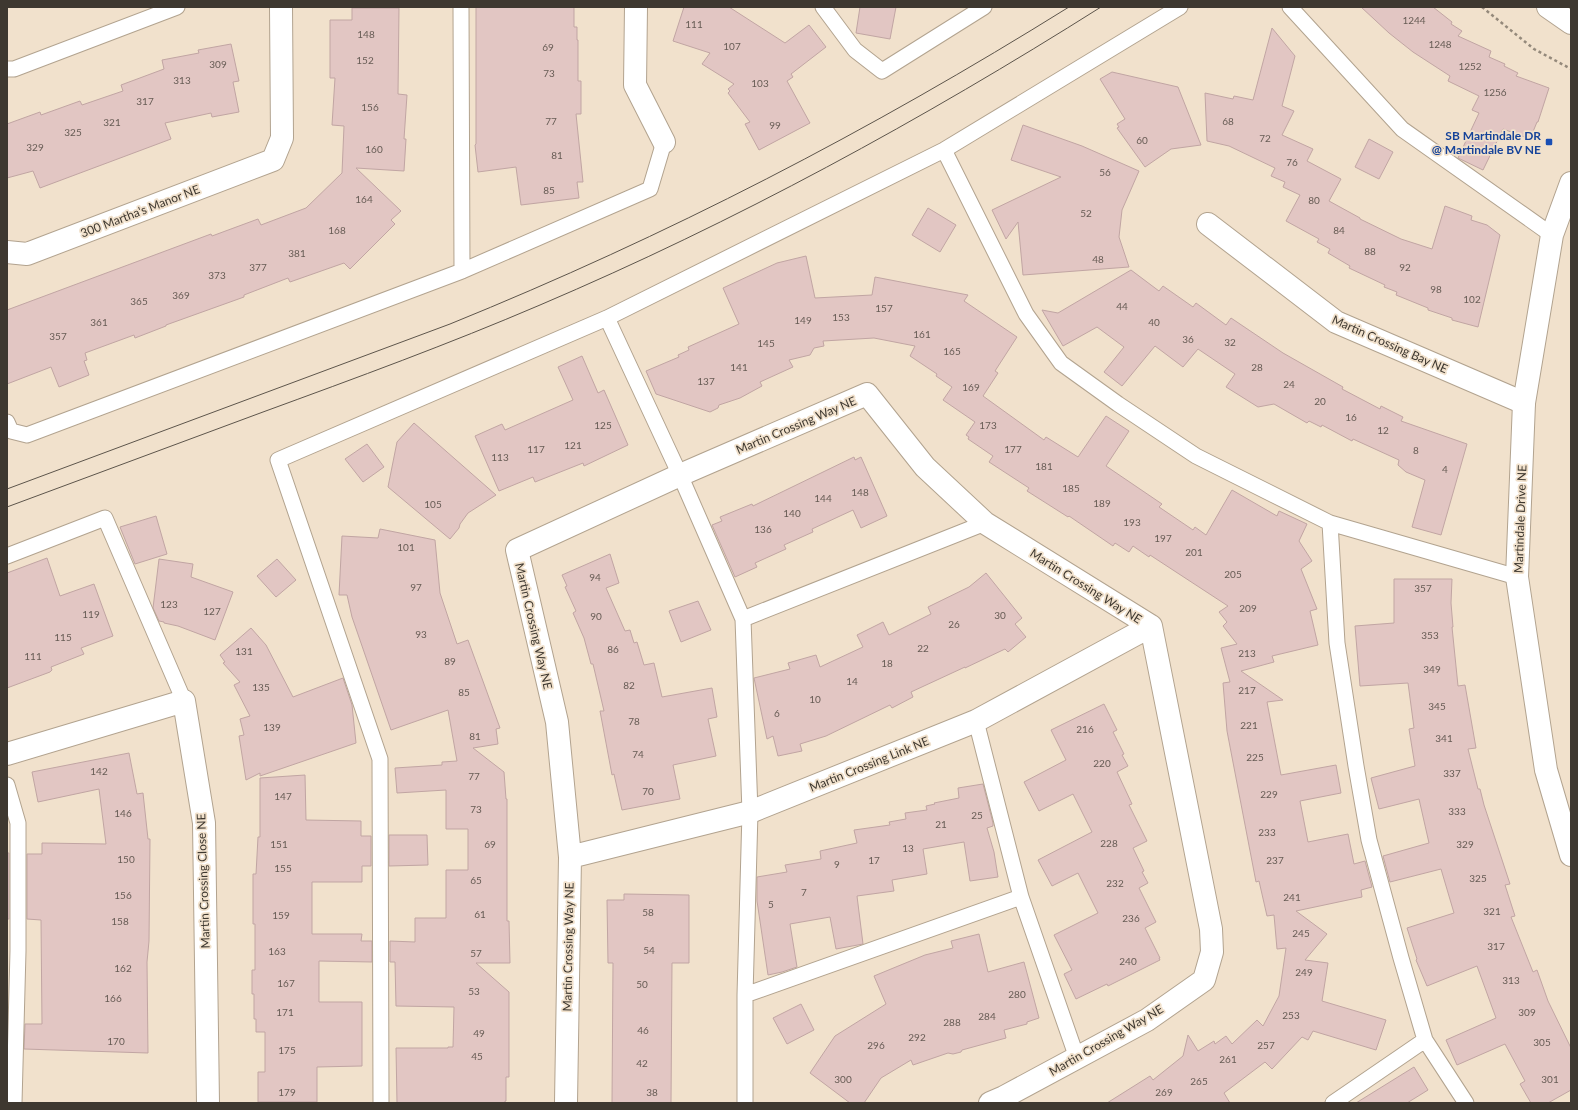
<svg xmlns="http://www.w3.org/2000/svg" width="1578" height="1110" font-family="Lato,sans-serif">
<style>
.building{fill:#e2c6c3;stroke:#c1a5a3}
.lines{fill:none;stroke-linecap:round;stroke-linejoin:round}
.service-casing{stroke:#b2a38f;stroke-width:17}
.minor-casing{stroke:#b2a38f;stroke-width:24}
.tertiary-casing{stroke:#b2a38f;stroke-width:24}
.path{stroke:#94897b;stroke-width:2.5;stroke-dasharray:3 3;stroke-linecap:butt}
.service{stroke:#fff;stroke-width:15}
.minor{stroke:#fff;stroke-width:22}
.tertiary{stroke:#fff;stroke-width:22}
.tram{stroke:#5d554b;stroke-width:1}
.transit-dot{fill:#1a4fb4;stroke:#f1e1cc;stroke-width:1.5}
.labels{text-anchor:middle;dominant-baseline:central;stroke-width:3.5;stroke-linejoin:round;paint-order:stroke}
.number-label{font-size:10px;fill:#675c55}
.transit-label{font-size:12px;font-weight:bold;fill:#164399;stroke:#f1e1cc;text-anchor:end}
.street-label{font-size:12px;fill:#3e3830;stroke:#f1e1cc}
</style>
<rect width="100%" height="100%" fill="#f1e1cc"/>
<!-- building -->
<path class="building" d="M476,7H574V27H577V40H578V81H581V114H576L583,182H577L579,198L521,205L516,167L478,172L475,145L476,144Z
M684,7H729L785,43L809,25L826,47L791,74L793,77L787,81L810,123L759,150L745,124L750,122L728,93L730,91L728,89L734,84L702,64L710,53L673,41Z
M860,7H896L890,39L856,33Z
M1361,7H1433L1452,22L1451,24L1462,31L1458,36L1491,51L1489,57L1505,64L1504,66L1518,73L1516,76L1549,88L1538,122H1537L1530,139L1503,129L1483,170L1458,158L1479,113L1472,110L1479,96L1448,81L1450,76L1413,52L1389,33Z
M352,8H399L398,94L407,95L404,139H406L404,171L356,168L401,211L391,220L395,224L350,269L344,263L290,282L288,278L244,295V297L166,325V326L135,338L134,335L85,353L87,360L84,361L89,375L59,387L51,367L7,384V310L211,234L212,236L258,219L261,225L306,208L342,173L344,126L332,125L335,78H330V20H352Z
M1272,28L1295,56L1282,106L1294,111L1282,135L1313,149L1307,161L1341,179L1329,201L1360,218V219L1401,239L1432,249L1445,206L1472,216L1471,220L1487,225L1500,235L1478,327L1452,320V318L1428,310V308L1396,295L1397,292L1384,287L1385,285L1349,268L1350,266L1328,253L1330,249L1317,242L1319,239L1286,221L1300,195L1283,187L1285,182L1271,176L1275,168L1229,146L1207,141L1205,93L1233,99L1234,96L1253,100Z
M231,44L239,81L233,82L239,112L212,117L211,113L165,123L171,139L40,188L33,171L7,178V124L40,112L41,115L80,101L82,105L123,91L121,85L164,69L162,60L199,53L198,50Z
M1112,72L1178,87L1201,145L1171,149L1145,167L1117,128L1119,127L1117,124L1125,119L1100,79Z
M1023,125L1082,146L1139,171L1122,210L1119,237L1129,267L1023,275L1018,222L1006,239L992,210L1061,177L1011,160Z
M1369,139L1393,152L1379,179L1355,167Z
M928,208L956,225L940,252L912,235Z
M806,256L815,298L872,295L875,277L968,295L964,301L1017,337L995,371L998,373L983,396L1044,440L1046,437L1078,457L1106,416L1129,431L1106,466L1162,504L1159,507L1193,530L1195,527L1206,535L1232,490L1277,516L1279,511L1307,524L1299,541L1312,561L1301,569L1317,609L1310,611L1318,645L1272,656L1274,662L1241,671L1283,700L1267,702L1281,775L1336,765L1341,793L1300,801L1308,842L1348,834L1354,864L1365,861L1372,887L1361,890L1362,897L1296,911L1327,934L1305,960L1328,963L1322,1001L1386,1020L1376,1050L1313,1031L1308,1040L1302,1037L1272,1069L1265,1062L1224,1093L1230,1103H1107L1150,1076L1153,1080L1183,1056L1188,1035L1198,1051L1214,1041L1215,1044L1226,1036L1232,1044L1257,1020L1263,1026L1279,996L1286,948L1277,949L1274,915L1267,916L1259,881L1256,882L1227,731L1223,683L1230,682L1221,648L1237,644L1223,626L1227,622L1219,612L1228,606L1150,555L1149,557L1133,546L1129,552L1115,543L1113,546L1069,516L1068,517L1027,491L1029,488L989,462L993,456L968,439L969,437L966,435L975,422L943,400L952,387L936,376L937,374L910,356L915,346L874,338L823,341L824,346L814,348L810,355L789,360L793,367L760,382L762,386L740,398L719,405L718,408L710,412L656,394L646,371L679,357L678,355L689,350L688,347L739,324L723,288L777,263Z
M1131,270L1159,291L1163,286L1193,307L1196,303L1226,325L1231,318L1283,353L1343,387L1342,389L1380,409L1381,406L1403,417L1401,421L1467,444L1441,535L1412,527L1425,480L1406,472L1398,465L1399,460L1353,439L1352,441L1322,425L1321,427L1309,421L1307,423L1274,404L1258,407L1226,387L1235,374L1198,349L1183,367L1155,346L1122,386L1104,372L1124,347L1097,327L1063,346L1042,310L1058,313Z
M582,356L598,393L604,390L628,445L584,466L583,463L535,482L533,477L499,491L475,436L502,424L505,430L573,400L558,367Z
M414,423L496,495L468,513L460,524L459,528L450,539L388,487L397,442Z
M367,444L384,467L363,482L345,459Z
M854,457L855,460L861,457L887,516L861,528L853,510L812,529L813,532L784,545L786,549L755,563L757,567L735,577L712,525L722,521L720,517L752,504L753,506Z
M156,516L167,554L135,564L120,527Z
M380,529L435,540L440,593L457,644L468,640L500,728L496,729L498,744L473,748L504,772L506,799H507V921H509L510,963H476L509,992V1077H506V1101H505V1103H397L396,1048H448V1047H453L454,1007L396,1006L395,962H390V941L415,942V918H446V870H468V829H446V790L397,793L395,768L442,765V762L457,761L448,710L391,730L352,617L347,595H339L342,536L378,538Z
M610,554L619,583L606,588L625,631L630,630L634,643L637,642L644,665L654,663L662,697L712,688L717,717L708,719L716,756L673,765L680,799L622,810L614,774L612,775L600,711H604L593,664H591L584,638L573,613L576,611L565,587L567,586L562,575Z
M47,558L60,596L94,584L113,636L81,648L84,654L51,667L52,670L50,672L7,688V573Z
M159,559L193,564L191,577L233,592L215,640L178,626L164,623V622L159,621L153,608Z
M277,559L296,580L276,597L257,576Z
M986,573L1022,618L1015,624L1026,637L1008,652L1005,649L965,668V667L911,692L913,697L892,708L890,705L826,736L800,744L802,751L778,756L773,736L767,739L754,678L790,669L788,663L816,655L820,667L863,647L857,635L883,622L889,635L931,614L928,607L969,587Z
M1394,579H1452L1451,603L1453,627H1452L1458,686L1465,685L1476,748L1468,749L1478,789H1480L1484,805L1510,884L1505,885L1515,916L1511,917L1533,972L1537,970L1548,1001L1571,1048V1090L1548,1103H1531L1520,1084L1525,1081L1505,1044L1457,1065L1446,1040L1496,1018L1477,966L1427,986L1416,960L1417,959L1407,928L1454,913L1441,869L1390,882L1383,856L1429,843L1419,799L1379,809L1371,778L1415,766L1409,729L1414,728L1408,683L1360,686L1355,626L1394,623Z
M698,601L711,630L681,642L669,611Z
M251,628L266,645L293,697L343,678L352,705L356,743L260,776V773L246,780L239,736L244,735L240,719L250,716L234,685L240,682L223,663L225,662L220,655Z
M1104,704L1117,730L1113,732L1124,754L1122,755L1128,766L1117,772L1132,804L1129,805L1147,841L1133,848L1144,871L1142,872L1148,883L1139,888L1156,922L1145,928L1160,958H1159L1160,960L1108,986L1107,984L1076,999L1064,974L1072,970L1054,935L1098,913L1078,873L1052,886L1038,860L1092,832L1073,794L1039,811L1024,782L1066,760L1051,730Z
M129,753L137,794L143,793L148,839H150L149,941L147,962L148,1053L24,1049L25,1024H42L41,920L27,919V854H42V843L106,844L99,789L38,802L32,772Z
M305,775L306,820L361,821V836H371V866H362V882H312V934H362L361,941H372V962L319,961V1002H362V1066L317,1067V1102H258V1072H265V1032H256V1019H254V994H252V970H255V924H253V874H256L258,837H260V778Z
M983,784L993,823V826L987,828L994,852L998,877L970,881L964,842L923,849L927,874L892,880L894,891L857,896L863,944L836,949L830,917L790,924L797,967L782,972L768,975L757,901V877L787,872L785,865L821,859L820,851L857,843L854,830L890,825L889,822L906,819L905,813L927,810L926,806L935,804L934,803L959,798L958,788Z
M389,835H427L428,865L389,866Z
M7,853H9V919H7Z
M624,894L689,895V963H672L671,1103H612L613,963H608L607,900H624Z
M979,934L988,972L1024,962L1039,1018L1027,1022V1024L1004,1030L1006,1038L962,1050L961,1052L953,1054L948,1053L913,1065L911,1060L881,1078L864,1103H850L810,1073L835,1036L886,1004L874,976L925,955L953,948L951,941Z
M801,1004L814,1030L787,1044L773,1018Z
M1414,1067L1428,1090L1407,1103H1356Z"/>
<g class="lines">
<defs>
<path id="service" d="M461,7L462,271
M823,7L855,50L882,71L984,7
M1290,7L1402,129L1552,235
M7,69H14L177,7
M944,150L1026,314L1061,363L1118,404L1196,456L1330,523L1517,577
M607,318L680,475L743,619
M7,422L11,431L27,435L462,271L650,189L664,142
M1330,523L1337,643L1356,766L1369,840L1401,958L1425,1040L1466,1103
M7,556L105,518L184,701
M976,721L1021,897L1077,1058
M7,785L18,823V951L14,1103
M745,995L1021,897
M381,1103L380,759L278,460L607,318L944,150L1180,7
M745,1103V995L750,812L743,619L985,523
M1333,1103L1425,1040"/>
<path id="minor" d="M636,7L635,85L664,142
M1208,224L1336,322L1524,403
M7,252L27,254L273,160L282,138L281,7
M7,754L184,701L204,823L208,1103
M570,857L750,812L976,721L1151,626
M566,1103L570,857L557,722L517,550L680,475L867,394L925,467L985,523L1151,626L1211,929L1212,952L1204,980L1147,1020L1004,1097L990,1103"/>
<path id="tertiary" d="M1548,7L1571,23
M1571,183L1552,235L1524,403L1517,577L1546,770L1571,855"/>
</defs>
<!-- service casing -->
<use href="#service" class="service-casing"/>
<!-- minor casing -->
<use href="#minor" class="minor-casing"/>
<!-- tertiary casing -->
<use href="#tertiary" class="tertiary-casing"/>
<!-- path -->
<path class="path" d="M1482,7L1534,49L1571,69"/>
<!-- service -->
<use href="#service" class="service"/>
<!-- minor -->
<use href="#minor" class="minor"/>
<!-- tertiary -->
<use href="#tertiary" class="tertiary"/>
<!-- tram -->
<path class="tram" d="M7,489L450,324C667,236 870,131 1069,7
M7,507C92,475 178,444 263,412C356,378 449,344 540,305C735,222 922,120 1101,7"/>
</g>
<!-- markers -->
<rect class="transit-dot" x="1545" y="138" width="8" height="8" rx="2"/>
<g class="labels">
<!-- number labels -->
<g class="number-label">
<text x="1414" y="20">1244</text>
<text x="694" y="24">111</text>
<text x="366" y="34">148</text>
<text x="1440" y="44">1248</text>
<text x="732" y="46">107</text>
<text x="548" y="47">69</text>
<text x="365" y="60">152</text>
<text x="218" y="64">309</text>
<text x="1470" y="66">1252</text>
<text x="549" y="73">73</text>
<text x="182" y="80">313</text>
<text x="760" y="83">103</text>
<text x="1495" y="92">1256</text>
<text x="145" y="101">317</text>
<text x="370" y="107">156</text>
<text x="551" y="121">77</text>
<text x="1228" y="121">68</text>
<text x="112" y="122">321</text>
<text x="775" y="125">99</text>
<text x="73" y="132">325</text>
<text x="1265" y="138">72</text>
<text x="1142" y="140">60</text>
<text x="35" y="147">329</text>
<text x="374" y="149">160</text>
<text x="557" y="155">81</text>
<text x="1292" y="162">76</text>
<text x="1105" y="172">56</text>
<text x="549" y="190">85</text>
<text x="364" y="199">164</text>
<text x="1314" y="200">80</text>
<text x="1086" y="213">52</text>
<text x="337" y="230">168</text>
<text x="1339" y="230">84</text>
<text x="1370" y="251">88</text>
<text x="297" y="253">381</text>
<text x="1098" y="259">48</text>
<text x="258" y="267">377</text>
<text x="1405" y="267">92</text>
<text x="217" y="275">373</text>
<text x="1436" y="289">98</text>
<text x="181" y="295">369</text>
<text x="1472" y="299">102</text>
<text x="139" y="301">365</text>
<text x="1122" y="306">44</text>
<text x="884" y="308">157</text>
<text x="841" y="317">153</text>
<text x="803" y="320">149</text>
<text x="99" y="322">361</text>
<text x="1154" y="322">40</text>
<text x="922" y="334">161</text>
<text x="58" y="336">357</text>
<text x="1188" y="339">36</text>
<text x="1230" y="342">32</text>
<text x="766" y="343">145</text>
<text x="952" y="351">165</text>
<text x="739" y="367">141</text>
<text x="1257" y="367">28</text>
<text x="706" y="381">137</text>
<text x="1289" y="384">24</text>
<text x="971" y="387">169</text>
<text x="1320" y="401">20</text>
<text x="1351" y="417">16</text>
<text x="603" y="425">125</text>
<text x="988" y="425">173</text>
<text x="1383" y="430">12</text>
<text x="573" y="445">121</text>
<text x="536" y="449">117</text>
<text x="1013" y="449">177</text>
<text x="1416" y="450">8</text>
<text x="500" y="457">113</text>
<text x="1044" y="466">181</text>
<text x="1445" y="469">4</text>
<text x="1071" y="488">185</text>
<text x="860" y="492">148</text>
<text x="823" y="498">144</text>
<text x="1102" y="503">189</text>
<text x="433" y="504">105</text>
<text x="792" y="513">140</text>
<text x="1132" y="522">193</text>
<text x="763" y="529">136</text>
<text x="1163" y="538">197</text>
<text x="406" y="547">101</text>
<text x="1194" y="552">201</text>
<text x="1233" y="574">205</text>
<text x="595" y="577">94</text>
<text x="416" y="587">97</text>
<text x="1423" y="588">357</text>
<text x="169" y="604">123</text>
<text x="1248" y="608">209</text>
<text x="212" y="611">127</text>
<text x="91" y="614">119</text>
<text x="1000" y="615">30</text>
<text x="596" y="616">90</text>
<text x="954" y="624">26</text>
<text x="421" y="634">93</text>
<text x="1430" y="635">353</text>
<text x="63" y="637">115</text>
<text x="923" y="648">22</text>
<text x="613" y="649">86</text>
<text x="244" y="651">131</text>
<text x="1247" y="653">213</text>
<text x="33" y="656">111</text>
<text x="450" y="661">89</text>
<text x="887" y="663">18</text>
<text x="1432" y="669">349</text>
<text x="852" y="681">14</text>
<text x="629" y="685">82</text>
<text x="261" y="687">135</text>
<text x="1247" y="690">217</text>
<text x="464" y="692">85</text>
<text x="815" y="699">10</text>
<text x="1437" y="706">345</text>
<text x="777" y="713">6</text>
<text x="634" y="721">78</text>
<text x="1249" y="725">221</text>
<text x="272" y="727">139</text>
<text x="1085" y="729">216</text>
<text x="475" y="736">81</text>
<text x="1444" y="738">341</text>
<text x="638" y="754">74</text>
<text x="1255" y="757">225</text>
<text x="1102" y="763">220</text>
<text x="99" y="771">142</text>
<text x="1452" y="773">337</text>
<text x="474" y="776">77</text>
<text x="648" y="791">70</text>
<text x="1269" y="794">229</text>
<text x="283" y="796">147</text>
<text x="476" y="809">73</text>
<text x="1457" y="811">333</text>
<text x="123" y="813">146</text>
<text x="977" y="815">25</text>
<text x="941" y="824">21</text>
<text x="1267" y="832">233</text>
<text x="1109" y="843">228</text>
<text x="279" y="844">151</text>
<text x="490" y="844">69</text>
<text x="1465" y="844">329</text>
<text x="908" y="848">13</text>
<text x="126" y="859">150</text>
<text x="874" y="860">17</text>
<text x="1275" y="860">237</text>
<text x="837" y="864">9</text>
<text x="283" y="868">155</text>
<text x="1478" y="878">325</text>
<text x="476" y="880">65</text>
<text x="1115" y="883">232</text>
<text x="804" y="892">7</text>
<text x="123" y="895">156</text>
<text x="1292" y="897">241</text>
<text x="771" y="904">5</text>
<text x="1492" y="911">321</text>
<text x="648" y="912">58</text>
<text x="480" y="914">61</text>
<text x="281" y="915">159</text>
<text x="1131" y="918">236</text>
<text x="120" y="921">158</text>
<text x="1301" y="933">245</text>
<text x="1496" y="946">317</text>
<text x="649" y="950">54</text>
<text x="277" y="951">163</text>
<text x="476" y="953">57</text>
<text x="1128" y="961">240</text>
<text x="123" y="968">162</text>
<text x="1304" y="972">249</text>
<text x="1511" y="980">313</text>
<text x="286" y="983">167</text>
<text x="642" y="984">50</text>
<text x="474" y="991">53</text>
<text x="1017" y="994">280</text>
<text x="113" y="998">166</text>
<text x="285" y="1012">171</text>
<text x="1527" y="1012">309</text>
<text x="1291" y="1015">253</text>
<text x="987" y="1016">284</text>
<text x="952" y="1022">288</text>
<text x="643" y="1030">46</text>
<text x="479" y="1033">49</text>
<text x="917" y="1037">292</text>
<text x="116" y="1041">170</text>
<text x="1542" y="1042">305</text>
<text x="876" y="1045">296</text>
<text x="1266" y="1045">257</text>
<text x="287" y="1050">175</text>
<text x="477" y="1056">45</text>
<text x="1228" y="1059">261</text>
<text x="642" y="1063">42</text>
<text x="843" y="1079">300</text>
<text x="1550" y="1079">301</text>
<text x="1199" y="1081">265</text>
<text x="287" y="1092">179</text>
<text x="652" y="1092">38</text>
<text x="1164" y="1092">269</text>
</g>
<!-- transit labels -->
<g class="transit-label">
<text x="1541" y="135">SB Martindale DR<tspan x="1541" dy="14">@ Martindale BV NE</tspan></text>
</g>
<!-- street labels -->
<g class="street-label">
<text transform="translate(140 211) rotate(-21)">300 Martha's Manor NE</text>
<text transform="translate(1390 344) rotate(24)">Martin Crossing Bay NE</text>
<text transform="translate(796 425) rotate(-23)">Martin Crossing Way NE</text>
<text transform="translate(1520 519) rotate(-88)">Martindale Drive NE</text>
<text transform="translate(1086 586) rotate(32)">Martin Crossing Way NE</text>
<text transform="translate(534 626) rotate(77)">Martin Crossing Way NE</text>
<text transform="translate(869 764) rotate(-22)">Martin Crossing Link NE</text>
<text transform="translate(203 881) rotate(-92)">Martin Crossing Close NE</text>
<text transform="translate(568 947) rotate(-89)">Martin Crossing Way NE</text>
<text transform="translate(1106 1040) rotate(-30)">Martin Crossing Way NE</text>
</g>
</g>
<!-- border -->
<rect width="1578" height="1110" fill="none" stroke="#3e3830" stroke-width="16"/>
</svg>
